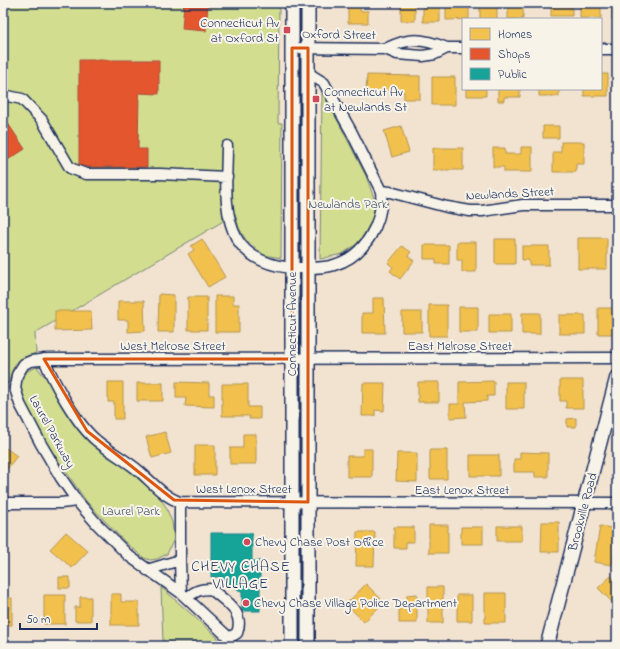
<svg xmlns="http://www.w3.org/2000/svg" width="620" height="649" font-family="'Indie Flower',sans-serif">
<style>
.green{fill:#d2dd8f;stroke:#768676}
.homes{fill:#f2c14e;stroke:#b29553}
.shops{fill:#e4572e;stroke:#a84b3c}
.public{fill:#17a398;stroke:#188087}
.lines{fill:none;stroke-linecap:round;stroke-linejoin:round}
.minor-casing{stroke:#1b2f5e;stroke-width:13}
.major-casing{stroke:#1b2f5e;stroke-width:16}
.minor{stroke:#f7f3e8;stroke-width:10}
.major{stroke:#f7f3e8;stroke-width:13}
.marked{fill:none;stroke:#de5710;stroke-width:3;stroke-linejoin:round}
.poi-dot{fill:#d1495b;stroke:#f7f3e8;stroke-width:1.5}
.labels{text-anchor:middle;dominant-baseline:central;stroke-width:4;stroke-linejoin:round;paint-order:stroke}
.poi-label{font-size:13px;fill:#1b2f5e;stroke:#f7f3e8;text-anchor:start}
.street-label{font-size:13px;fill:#1b2f5e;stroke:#f7f3e8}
.park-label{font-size:13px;fill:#405268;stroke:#f7f3e8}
.quarter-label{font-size:15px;letter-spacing:1px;fill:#1b2f5e;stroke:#f7f3e8}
</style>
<rect width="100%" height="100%" fill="#f2e2d0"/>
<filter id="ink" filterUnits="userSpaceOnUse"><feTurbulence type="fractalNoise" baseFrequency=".025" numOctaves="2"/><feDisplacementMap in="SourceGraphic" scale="8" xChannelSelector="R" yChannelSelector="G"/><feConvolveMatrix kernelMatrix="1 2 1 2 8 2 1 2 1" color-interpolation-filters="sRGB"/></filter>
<g filter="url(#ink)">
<!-- green -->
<path class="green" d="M3,3H279L278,123H282L281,258L264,255L246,240L239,228L235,213L220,223L35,333L36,353C16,360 13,362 9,383L3,384Z
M322,90L366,176L375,201L373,218L364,235L357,244L342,254L320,259Z
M37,367L43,375L47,376L51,387L73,423L85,438L96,448L120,463L159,497L166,507L172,522L174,539L167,554L157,559L150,560L144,558L125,542L86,501L43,438L22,401L19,382L20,375H25L27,371Z
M161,587L218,638L219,642H163Z"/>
<!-- homes -->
<path class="homes" d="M348,3H360V11H368V23H348Z
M401,3H415V21H401Z
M423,3H440V22H423Z
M446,3H469V19L446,20Z
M480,3H492V5H497V19H480Z
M508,3H523V19H508Z
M551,3H572V16H551Z
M580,3H601V18H580Z
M612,3H617V19H612Z
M601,74H608V96H584V89H601Z
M367,75L420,76V99H404V92H366Z
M432,77H455V105H432Z
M466,89H486V96H466Z
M498,89H520V97H504V101H498Z
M539,89H559V96H539Z
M401,126L409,152L392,157L384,131Z
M543,126H559V138H543Z
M561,142H584V164H576V172H553V152H561Z
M521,147H532V172H504V167H493V148H505V154H521Z
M433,148H463V170H433Z
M578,238H607V269H578Z
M202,239L225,277L208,287L188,254L194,250L191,246Z
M495,239H515V264H495Z
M457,242H476V272H462V260H457Z
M424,245H449V264H436V259H424Z
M402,246L411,252L408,256L414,261L400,279L390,271L393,267L388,263Z
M522,246H549V265H529V260H522Z
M159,294L174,295V332H158Z
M215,296H233V304H239V332H215Z
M188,297H207V330H188Z
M373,298H384L385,333H362V313H373Z
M118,301H144L145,331L128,332V320H118Z
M429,305H447V336H429Z
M459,307H478V332H459Z
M598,308H617V334H598Z
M55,311H91L92,330L55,331Z
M402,312H422V332H402Z
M522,313H540V334H522Z
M489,314H511V333H489Z
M559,315H585V334H559Z
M560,380H583V408H566V401H560Z
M494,381V396H487V401L465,402L466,417L450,418V404H459V382Z
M108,382H123V419H114V402H108Z
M176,382L209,383V395H214V407L185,406L186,398H176Z
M418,382H439V402H418Z
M506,382H524V409H506Z
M137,383H163V401H137Z
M363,383H385L384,411L375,410V416H362Z
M222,384H248V407H260V419H249L250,416H222Z
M576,418V427H567V419Z
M165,432L171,453L152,458L146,437Z
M243,434H256V464H230V448H243Z
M195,445H215V475H195Z
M3,446L17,456L3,474Z
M363,449H372V477H347V456H363Z
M430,450H447V479H430Z
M520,452L548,453V477H535V472H514V459H520Z
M397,453H417V482L396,481Z
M470,455H499V476H470Z
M542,522H559V552H541Z
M429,525H448V553H429Z
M497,526H522V541H497Z
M600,526L617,529V537L612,565L594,562Z
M394,527H414V542H406V548H394Z
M461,527H483V544H461Z
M66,532L88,551L72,568L50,549Z
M357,532H375L374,566H356Z
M611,576L616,581L617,580V607L598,588Z
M59,577H70V588H59Z
M366,584L384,602L364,622L346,604Z
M428,587H443V623H428Z
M485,593H506V623H485Z
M111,594H121V602H139V625H111Z
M417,594V623H399V604H407V595Z
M44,595H65V624H44Z
M457,595H472V621H457Z
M80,597H91V621H75V607H80Z
M3,598H12V625H3Z"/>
<!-- shops -->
<path class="shops" d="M184,3H208L206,31L182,29Z
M79,60H159V94L139,93L138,149H147V167H79Z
M3,116L25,149L3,163Z"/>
<!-- public -->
<path class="public" d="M211,533H252V561H260V611H242V593L233,585H221V577H211Z"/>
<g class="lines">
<defs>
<path id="minor" d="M292,48L385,49L397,54L423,56L435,54L447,48H463
M385,49C410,37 421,38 447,48
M601,49H617
M3,95L22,99L42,120L70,168L86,174H160L227,177
M227,146C227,176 222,212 237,239C249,259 273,267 295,268C308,268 322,269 334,265C365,256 384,222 381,191L351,131L324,83L308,73
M381,191L390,192L447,207L470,211H482L523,205H617
M44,359C54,383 77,425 97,441C110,452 126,460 139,471C152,482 164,497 180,502L617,503
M180,502V560L181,593
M3,503H61L77,501
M147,570L180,560
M187,598C195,591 200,589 211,589C226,602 245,612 237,633L229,638
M230,646L229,638L226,635L181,593L129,556L97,524L77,501L61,478L41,444L20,404L15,388L17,375L24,364L31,361L48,359L617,358"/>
<path id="major" d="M308,3V646
M292,646V3
M547,646L617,377"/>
</defs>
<!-- minor casing -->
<use href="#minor" class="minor-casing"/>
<!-- major casing -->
<use href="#major" class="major-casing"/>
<!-- minor -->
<use href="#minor" class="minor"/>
<!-- major -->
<use href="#major" class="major"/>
</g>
</g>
<!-- marked area -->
<path class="marked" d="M292,48H308V502L174,500L87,431L44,359H292Z"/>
<!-- markers -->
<g class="poi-dot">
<rect x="283" y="26" width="8" height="8" rx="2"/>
<rect x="312" y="95" width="8" height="8" rx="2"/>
<circle cx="247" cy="542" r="4"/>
<circle cx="246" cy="603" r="4"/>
</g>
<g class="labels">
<!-- poi labels -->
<g class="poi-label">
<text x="279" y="23" text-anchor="end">Connecticut Av<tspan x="279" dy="15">at Oxford St</tspan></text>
<text x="324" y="92">Connecticut Av<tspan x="324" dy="15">at Newlands St</tspan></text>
<text x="255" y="542">Chevy Chase Post Office</text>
<text x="254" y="603">Chevy Chase Village Police Department</text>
</g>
<!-- street labels -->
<g class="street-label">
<text transform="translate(339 35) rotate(1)">Oxford Street</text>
<text transform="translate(510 194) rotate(-3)">Newlands Street</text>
<text transform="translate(292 324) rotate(-90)">Connecticut Avenue</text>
<text x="173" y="346">West Melrose Street</text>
<text x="460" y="346">East Melrose Street</text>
<text transform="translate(52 432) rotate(61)">Laurel Parkway</text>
<text x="244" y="489">West Lenox Street</text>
<text x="462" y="490">East Lenox Street</text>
<text transform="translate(583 512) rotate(-75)">Brookville Road</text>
</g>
<!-- park labels -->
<g class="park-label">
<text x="348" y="204">Newlands Park</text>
<text x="131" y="511">Laurel Park</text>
</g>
<!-- quarter labels -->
<g class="quarter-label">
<text x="241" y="567">CHEVY CHASE<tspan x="241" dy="17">VILLAGE</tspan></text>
</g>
</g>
<!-- margin -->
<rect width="620" height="649" fill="none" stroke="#f7f3e8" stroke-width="16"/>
<rect x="8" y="8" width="604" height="633" fill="none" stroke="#1b2f5e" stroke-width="1.5" filter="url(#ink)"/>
<!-- legend -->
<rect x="462" y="18" width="140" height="72" fill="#f7f3e8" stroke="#9fa5b1"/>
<rect x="470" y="28" width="20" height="12" fill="#f2c14e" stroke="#9fa5b1"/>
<text x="498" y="38" font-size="12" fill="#1b2f5e">Homes</text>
<rect x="470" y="48" width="20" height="12" fill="#e4572e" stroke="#9fa5b1"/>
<text x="498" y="58" font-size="12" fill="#1b2f5e">Shops</text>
<rect x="470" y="68" width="20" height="12" fill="#17a398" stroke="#9fa5b1"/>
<text x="498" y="78" font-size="12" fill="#1b2f5e">Public</text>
<!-- scale -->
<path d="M20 623v6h77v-6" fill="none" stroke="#1b2f5e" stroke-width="2"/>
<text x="26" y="623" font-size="12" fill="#1b2f5e" stroke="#f7f3e8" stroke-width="3" paint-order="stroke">50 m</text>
</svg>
